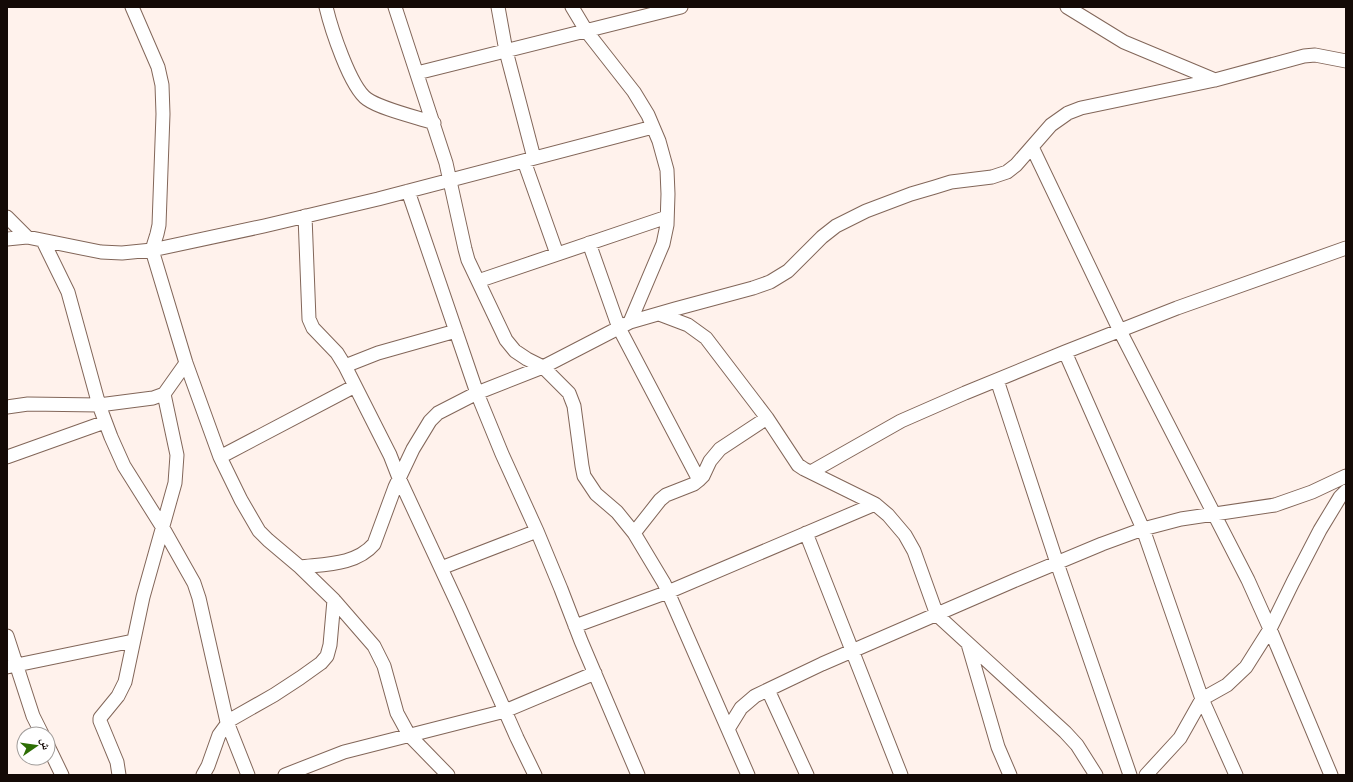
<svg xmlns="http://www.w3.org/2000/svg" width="1353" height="782" font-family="Commissioner,'Noto Naskh Arabic',sans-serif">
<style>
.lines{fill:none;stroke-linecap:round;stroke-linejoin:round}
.minor-casing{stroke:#826659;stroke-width:15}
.minor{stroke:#fff;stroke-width:13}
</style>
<rect width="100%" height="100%" fill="#fff2ec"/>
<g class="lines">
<defs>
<path id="minor" d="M132,7L158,67L162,85L163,114L159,225L157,234L152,250L186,363L220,457L241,500L259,531L268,540L300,567L334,600L374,646L384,666L397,713L409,735L448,775
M326,7C331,28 350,87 367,99C381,109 416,117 434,123
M395,7L446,163L465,249L468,260L506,340L515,351L527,359L543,367L569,393L574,406L582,466L584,476L596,494L617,512L634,533L664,583L748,775
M498,7L506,51L534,158
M572,7L587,32L634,92L648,115L659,141L667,170L668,194L667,225L663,244L630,322
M1067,7L1124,42L1215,80
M417,73L681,7
M1032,147L1120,331L1248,580L1270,629L1331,775
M524,161L557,254
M408,191L477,393L502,454L537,531L561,589L581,641L638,775
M305,216L309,319L313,328L337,353L345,366L390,455L399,478L459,607L517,738L535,775
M7,217L27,237
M7,239L27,237L101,252L122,253L152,250L264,226L378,199L653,127
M43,241L68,292L99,405L111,437L124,466L163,528L194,583L199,598L227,722L248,775
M589,243L619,328L699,480
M478,281L667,217
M659,314L688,325L706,338L767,418L798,465L804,469L875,504L888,515L905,535L914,551L937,615L1065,732L1077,745L1096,775
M1065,352L1143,529L1202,699L1236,775
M345,366L378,353L456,331
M997,380L1057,563L1130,775
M7,407L28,404L99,405L153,398L164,394L186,363
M7,457L105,422
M220,457L355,386
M811,472L901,421L965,393L1065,352L1177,308L1346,248
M634,533L660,500L666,495L694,484L699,480L703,476L710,461L720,449L767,418
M806,533L901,775
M300,567C325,564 356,565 374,544L395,487L413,449L430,421L438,413L477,393L543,367L630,322L675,309L753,288L770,282L788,271L822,237L836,226L866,211L911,194L935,187L951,182L992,177L1007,172L1016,165L1051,125L1068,113L1081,108L1215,80L1304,56L1315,55L1346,61
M441,568L537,531
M575,626L668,592L875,504
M7,636L33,716L42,734
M968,644L998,747L1010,775
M7,667L133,641
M768,690L807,775
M728,729L741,708L755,696L822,664L1018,579L1102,544L1143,529L1181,519L1275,505L1312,492L1346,476
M48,746L62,775
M119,775L117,762L100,721V718L118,696L125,682L143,597L175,483L177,455L164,394
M203,775L208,766L219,735L230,720L274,695L300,678L321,663L327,656L330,645L334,600
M285,775L344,752L505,711L595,673
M1146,775L1180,738L1202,699L1227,685L1246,667L1270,629L1293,582L1320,530L1340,497L1346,491"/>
</defs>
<!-- minor casing -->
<use href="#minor" class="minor-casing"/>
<!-- minor -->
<use href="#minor" class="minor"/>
</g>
<!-- border -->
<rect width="1353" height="782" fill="none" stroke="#140a06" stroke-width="16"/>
<!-- north arrow -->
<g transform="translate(36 746) rotate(77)"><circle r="19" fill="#ffffff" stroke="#a19d9b"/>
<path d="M0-3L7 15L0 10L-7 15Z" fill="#2d6e04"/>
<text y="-6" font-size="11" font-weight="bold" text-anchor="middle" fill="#140a06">ش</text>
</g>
</svg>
